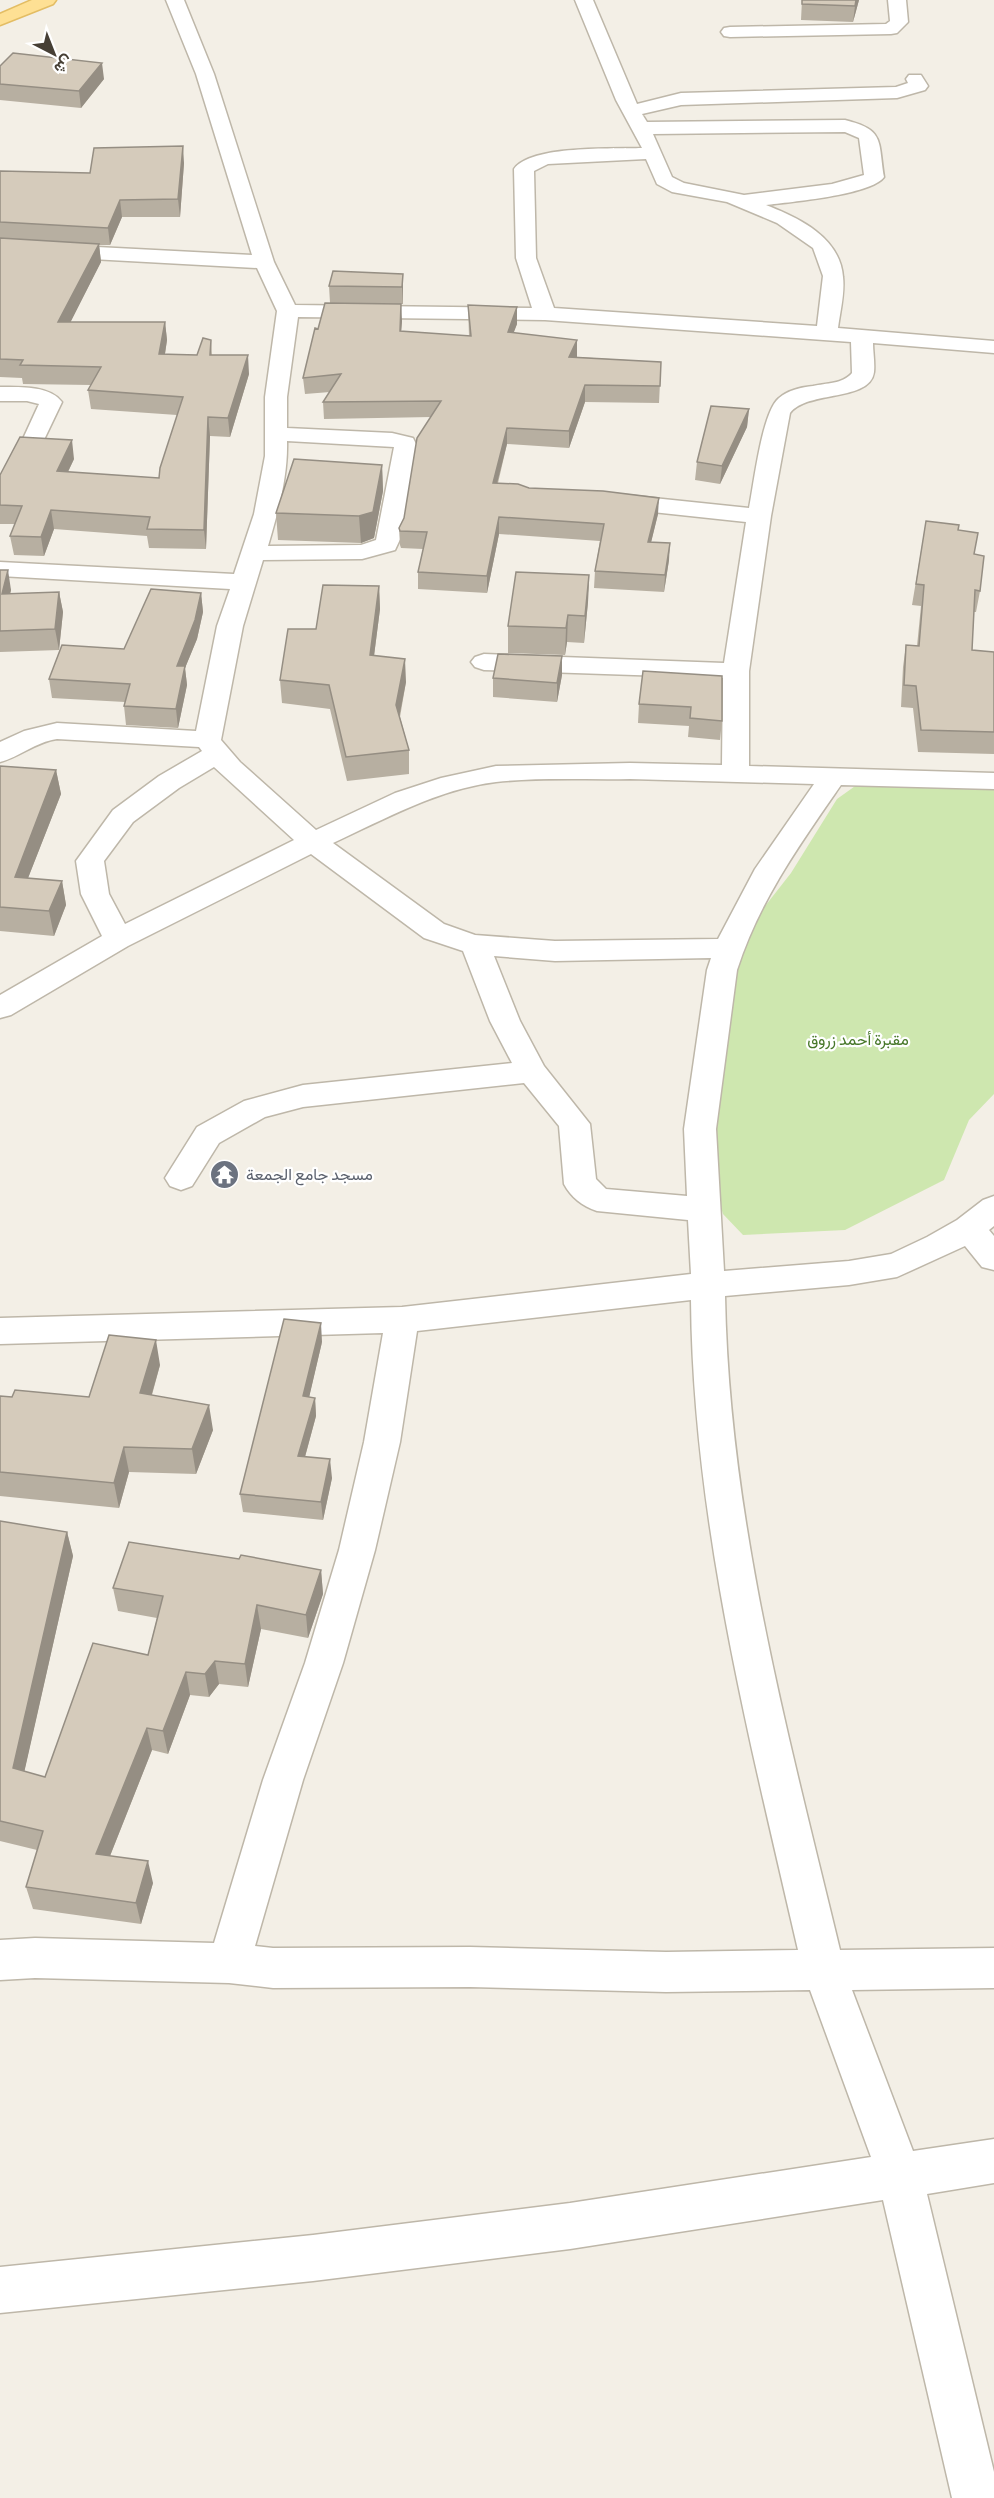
<svg xmlns="http://www.w3.org/2000/svg" width="994" height="2498" font-family="Manrope,Vazirmatn,sans-serif">
<style>
.green{fill:#cee7af}
.lines{fill:none;stroke-linecap:round;stroke-linejoin:round}
.minor-casing{stroke:#beb7a9;stroke-width:3}
.major-casing{stroke:#e3bd64;stroke-width:3}
.minor{fill:#fff;fill-rule:evenodd}
.major{fill:#fee094;fill-rule:evenodd}
.wall{fill:#b7afa1}
.shaded-wall{fill:#958e83}
.building{fill:#d5cbbb;stroke:#958e83;stroke-width:1.5}
.labels{text-anchor:middle;dominant-baseline:central;stroke-width:4.5;stroke-linejoin:round;paint-order:stroke}
.park-label{font-size:16px;fill:#477729;stroke:#fff}
.worship-label{font-size:16px;fill:#5b616d;stroke:#fff;text-anchor:start}
</style>
<rect width="100%" height="100%" fill="#f3efe6"/>
<!-- green -->
<path class="green" d="M858,784L994,785V1094L969,1120L944,1180L845,1230L743,1235L723,1214L708,1164L729,997L747,929L791,873L837,799Z"/>
<g class="lines">
<defs>
<path id="minor" d="M166,0H184L214,74L274,262L295,305L532,308L516,258L514,169C531,145 613,149 642,148L616,100L575,0H593L637,104L681,93L896,87L908,83L906,79L909,75H921L928,86L925,90L897,98L681,105L642,114L647,122L845,120C885,130 878,140 884,177C871,195 790,202 766,205C799,218 840,237 843,277C845,293 840,312 838,328L994,341V353L873,343C873,352 875,363 874,372C870,402 808,390 790,413L771,516L749,671V766L994,773V789L841,785C800,844 759,901 737,970L716,1129L724,1271L849,1261L891,1254L927,1237L957,1220L983,1200L994,1196V1226L989,1230L994,1236V1270L982,1267L965,1246L897,1277L849,1285L725,1296C729,1519 788,1734 840,1950L994,1948V1988L852,1990L913,2151L994,2139V2183L927,2194L994,2472V2498H952L883,2200L570,2249L313,2281L0,2313V2267L313,2235L570,2203L871,2157L810,1990L666,1992L470,1987L273,1988L229,1983L35,1978L0,1980V1940L35,1938L214,1943L263,1780L305,1663L339,1550L364,1442L383,1333L0,1344V1318L402,1307L691,1274L688,1220L597,1211C582,1206 571,1197 564,1184L559,1126L524,1083L303,1107L265,1117L219,1143L192,1186L181,1190L170,1186L165,1178L197,1127L244,1101L303,1085L512,1063L490,1021L463,951L424,938L311,854L128,946L11,1015L0,1018V995L102,936L81,894L76,861L113,810L159,776L202,751L199,747L57,739C35,742 20,757 0,762V742L24,731L57,723L196,731L217,626L230,589L0,576V562L234,574L254,514L265,456V397L277,311L257,268L0,254V242L252,255L196,74ZM845,132L859,138L864,175L832,184L744,195L684,183L672,177L653,134ZM646,159L657,184L672,192L727,202L777,223L813,248L823,276L817,326L554,308L536,258L534,171L548,164ZM298,317L545,320L851,342L852,373C843,384 826,383 813,386C802,387 788,390 779,398C762,412 754,483 749,508L615,494L607,496L603,501L607,506L615,508L746,522L724,663L484,654L475,657L471,662L475,667L484,670L723,678L722,765L630,763L496,766L441,778L395,793L316,830L240,762L221,740L243,626L263,560L362,559L395,550L402,535L417,446L413,438L392,433L287,428V397ZM287,441L394,447L376,540L361,545L268,546C278,512 288,477 287,441ZM214,767L294,840L125,924L109,894L104,861L133,822L179,788ZM630,779L814,784L755,869L718,939L555,941L475,935L444,924L333,843C385,819 438,789 496,782C539,777 587,780 630,779ZM494,956L555,961L711,958L707,970L684,1129L687,1196L606,1189L596,1179L590,1124L544,1066L520,1021ZM691,1300C693,1521 749,1736 798,1950L666,1952L470,1947L273,1948L255,1946L303,1780L343,1663L375,1550L400,1442L417,1331Z
M888,0H906L908,22L897,33L891,34L730,37L724,36L721,32L724,28L730,27L886,24L890,21Z
M0,387C18,387 50,385 62,402L41,446L33,448L25,446L22,441L39,404L27,401H0Z"/>
<path id="major" d="M32,0H56L53,4L0,25V14Z"/>
</defs>
<!-- minor casing -->
<use href="#minor" class="minor-casing"/>
<!-- major casing -->
<use href="#major" class="major-casing"/>
<!-- minor -->
<use href="#minor" class="minor"/>
<!-- major -->
<use href="#major" class="major"/>
</g>
<!-- wall -->
<path class="wall" d="M802,0H859L853,22L801,20Z
M0,66L104,79L81,108L0,100Z
M184,163L180,217H122L110,245H99L101,262L70,322H165L167,340L165,354L197,355L211,340L212,355L249,374L230,437L210,436L206,549L149,548L147,536L54,529L44,556L14,555L10,536L15,524H0V475L74,459L68,472L159,478L177,415L91,409L88,390L91,385L23,384L22,378L0,377V171L90,173Z
M403,274V304L330,303L329,286Z
M468,305L517,307V324L513,333L577,357L661,362L659,403L585,402L569,448L507,444L498,483L658,514L651,542L669,560L664,592L594,588L595,571L600,541L499,534L487,593L418,589V572L423,549L401,548L400,545L399,528L404,518L431,417L324,419L323,402L330,392L305,394L303,378L318,329L402,321L401,331L469,336Z
M749,409L747,427L720,484L695,480L697,462Z
M382,465L383,491L374,538L361,543L278,540L276,513Z
M926,521L958,530L974,554L980,591L976,612H974L972,650L994,652V754L918,752L913,708L901,707L903,667L906,645L917,646L921,606L912,605Z
M0,570L11,590L10,594L59,592L63,612L59,650L0,652Z
M589,575L588,602L584,643L567,642L565,655L508,653V626Z
M379,586L380,609L374,656L406,682L400,717L409,750V774L347,781L330,709L282,703L280,680L316,629Z
M201,593L203,612L197,639L185,668L187,685L178,728L126,725L124,706L125,702L52,698L49,679L124,649Z
M562,656V675L557,702L493,697V678Z
M643,671L722,721L720,740L688,737L689,726L638,723L639,704Z
M0,766L56,770L61,794L28,878L62,881L66,905L54,936L0,931Z
M322,1342L309,1397L315,1398L316,1416L305,1457L332,1478L323,1520L243,1512L240,1494Z
M160,1365L152,1395L213,1430L196,1474L129,1472L119,1508L0,1496V1396L12,1397H89Z
M0,1521L67,1532L73,1556L24,1772L45,1777L148,1655L157,1618L118,1611L113,1588L239,1559L321,1570L323,1594L308,1638L261,1629L248,1687L219,1684L209,1697L190,1695L168,1754L152,1750L110,1856L153,1883L141,1924L33,1909L26,1887L37,1850L0,1841Z"/>
<!-- shaded-wall -->
<path class="shaded-wall" d="M856,0H859L853,22L855,6Z
M102,63L104,79L81,108L79,91Z
M183,146L184,163L180,217L178,199Z
M120,200L122,217L110,245L108,228Z
M99,244L101,262L61,341L58,322Z
M403,274V304L402,287Z
M401,304L402,321L400,348V331Z
M517,307V324L508,348V332Z
M165,322L167,340L162,373L159,354Z
M577,340V357H569Z
M248,355L249,374L230,437L228,418Z
M585,385V402L569,448V431Z
M749,409L747,427L720,484L722,466Z
M208,417L210,436L206,549L204,530Z
M507,428V444L493,499V483Z
M72,440L74,459L59,490L57,471Z
M382,465L383,491L374,538L361,543L359,516Z
M659,498L658,514L647,559L648,542Z
M51,510L54,529L44,556L41,537Z
M499,517V534L487,593V576Z
M670,543L669,560L664,592L665,575Z
M8,570L11,590L5,615L2,594Z
M589,575L588,602L584,643L585,616Z
M379,586L380,609L371,679L370,655Z
M59,592L63,612L59,650L55,629Z
M201,593L203,612L197,639L185,668L187,685L178,728L176,709L177,666Z
M568,615L567,642L565,655L566,628Z
M562,656V675L557,702V683Z
M405,659L406,682L397,728L396,705Z
M56,770L61,794L19,901L15,877Z
M62,881L66,905L54,936L49,911Z
M321,1323L322,1342L305,1415L303,1396Z
M156,1340L160,1365L145,1418L140,1393Z
M315,1398L316,1416L300,1475L298,1456Z
M209,1405L213,1430L196,1474L192,1449Z
M124,1447L129,1472L119,1508L114,1483Z
M330,1459L332,1478L323,1520L321,1502Z
M67,1532L73,1556L20,1791L13,1768Z
M321,1570L323,1594L308,1638L306,1615Z
M257,1605L261,1629L248,1687L245,1664Z
M215,1661L219,1684L209,1697L205,1674Z
M186,1672L190,1695L168,1754L163,1731Z
M147,1728L152,1750L102,1876L96,1854Z
M148,1861L153,1883L141,1924L136,1903Z"/>
<!-- building -->
<path class="building" d="M802,0H856L855,6L802,4Z
M13,53L102,63L79,91L0,84V66Z
M183,146L178,199L120,200L108,228L0,222V171L90,173L94,148Z
M0,238L99,244L58,322H165L159,354L197,355L203,338L211,340L210,355H248L228,418L208,417L204,530L147,529L150,517L51,510L41,537L10,536L22,506L0,505V475L20,437L72,440L57,471L159,478L160,468L183,397L88,390L101,367L20,365L23,360L0,359Z
M333,271L403,274L402,287L329,286Z
M325,303L401,304L400,331L471,336L468,305L517,307L508,332L577,340L569,357L661,362L660,386L585,385L569,431L507,428L493,483L518,484L529,488L603,491L659,498L648,542L670,543L665,575L595,571L604,524L499,517L487,576L418,572L427,532L400,531L399,528L404,518L417,438L441,401L323,402L341,374L303,378L315,328L318,329Z
M711,406L749,409L722,466L697,462Z
M294,459L382,465L373,512L359,516L276,513Z
M926,521L959,525L958,530L978,533L974,554L984,556L980,591L975,590L972,650L994,652V732L921,730L916,686L904,685L906,645L919,646L924,585L916,584Z
M0,570H8L2,594L59,592L55,629L0,631Z
M516,572L589,575L585,616L568,615L566,628L508,626Z
M323,585L379,586L370,655L405,659L396,705L409,750L346,757L329,685L280,680L288,629H316Z
M151,589L201,593L195,620L177,666H185L176,709L124,706L130,684L49,679L62,645L124,649Z
M498,654L562,656L557,683L493,678Z
M643,671L722,676V721L690,718L691,707L639,704Z
M0,766L56,770L15,877L62,881L49,911L0,907Z
M284,1319L321,1323L303,1396L315,1398L298,1456L330,1459L321,1502L240,1494Z
M109,1335L156,1340L140,1393L209,1405L192,1449L124,1447L114,1483L0,1472V1396L12,1397L15,1390L89,1397Z
M0,1521L67,1532L13,1768L45,1777L93,1643L148,1655L163,1596L113,1588L129,1542L239,1559L241,1555L321,1570L306,1615L257,1605L245,1664L215,1661L205,1674L186,1672L163,1731L147,1728L96,1854L148,1861L136,1903L26,1887L43,1831L0,1821Z"/>
<!-- icons -->
<defs>
<symbol id="temple-disc" viewBox="-11 -11 22 22"><circle r="9.5" fill="#6b7280" stroke="#fff"/><path d="M0-6L5-2H3V0L6.5 2.5H4V6H1.5V3h-3V6H-4V2.5H-6.5L-3 0V-2H-5Z" fill="#fff"/></symbol>
</defs>
<g fill-rule="evenodd">
<use href="#temple-disc" x="208" y="1158" width="33" height="33"/>
</g>
<g class="labels">
<!-- park labels -->
<g class="park-label">
<text x="858" y="1039">مقبرة أحمد زروق</text>
</g>
<!-- worship labels -->
<g class="worship-label">
<text x="246" y="1174">مسجد جامع الجمعة</text>
</g>
</g>
<!-- north arrow -->
<g transform="translate(54 54) rotate(138)" stroke="#ffffff" stroke-width="4.5" paint-order="stroke">
<path d="M0-4.5L10 22L0 15L-10 22Z" fill="#463f35"/>
<text y="-9" font-size="16" font-weight="bold" text-anchor="middle" fill="#463f35">ش</text>
</g>
</svg>
